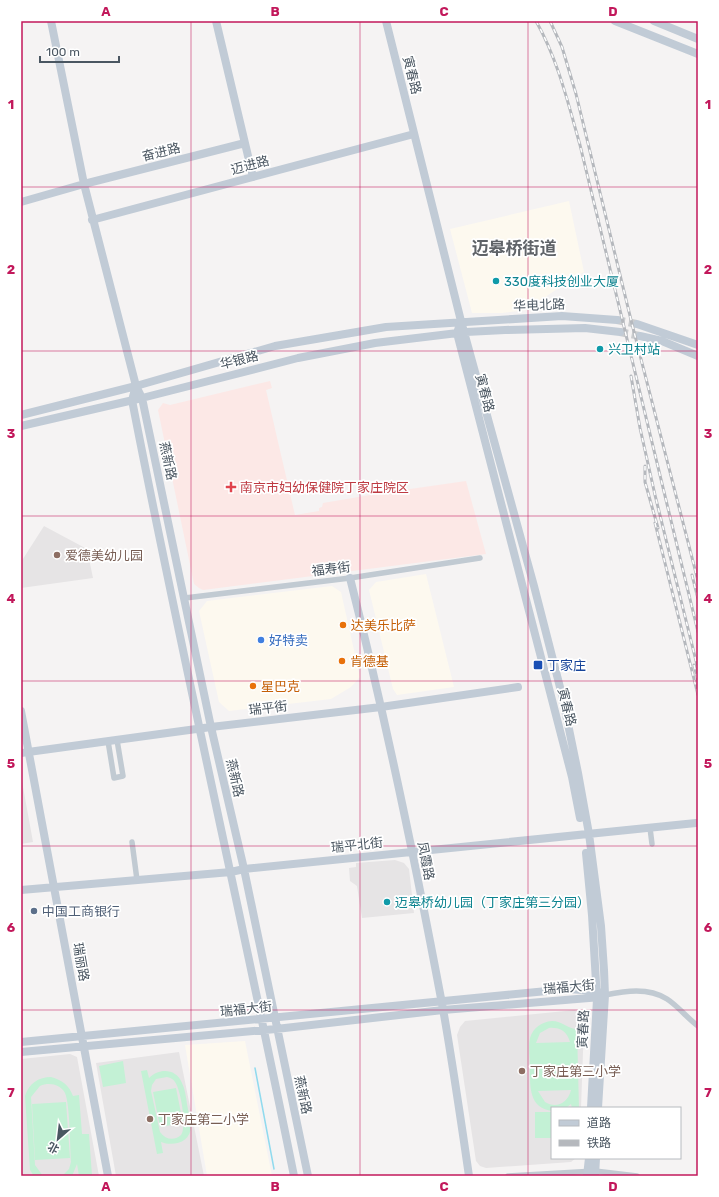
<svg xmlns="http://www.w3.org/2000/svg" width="719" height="1197" font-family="Rubik,'Noto Sans SC',sans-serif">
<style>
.commercial{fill:#fdf9ef}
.education{fill:#e6e4e5}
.medical{fill:#fce8e6}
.pitch{fill:#c3f1d5;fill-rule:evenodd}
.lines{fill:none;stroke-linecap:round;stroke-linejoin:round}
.stream{stroke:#90daee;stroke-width:1.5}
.secondary-tunnel{stroke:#caccce;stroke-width:8;stroke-dasharray:8 4;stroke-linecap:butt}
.street{stroke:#c1cad2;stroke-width:5.5}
.secondary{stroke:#c1cbd6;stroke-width:8}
.rail-casing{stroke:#b5b8bd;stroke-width:3}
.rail{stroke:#fff;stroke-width:1.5;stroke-dasharray:4.5;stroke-linecap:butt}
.grid{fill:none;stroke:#c2185b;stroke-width:1;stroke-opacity:0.55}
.culture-dot{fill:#0f9aa8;stroke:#fff;stroke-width:1.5}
.health-dot{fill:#e0444e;stroke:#fff;stroke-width:1.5}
.education-dot{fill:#8d6e63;stroke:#fff;stroke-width:1.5}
.food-dot{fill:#e8710a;stroke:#fff;stroke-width:1.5}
.shop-dot{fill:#3f7fe0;stroke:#fff;stroke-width:1.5}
.transit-dot{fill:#1a4fb4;stroke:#fff;stroke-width:1.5}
.service-dot{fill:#5c6f8a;stroke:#fff;stroke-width:1.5}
.labels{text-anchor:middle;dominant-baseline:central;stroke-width:3.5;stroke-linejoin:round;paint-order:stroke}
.street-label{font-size:13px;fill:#4a5661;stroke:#fff}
.culture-label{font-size:13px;fill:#0d838f;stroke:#fff;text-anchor:start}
.health-label{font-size:13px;fill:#be3a42;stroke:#fff;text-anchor:start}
.education-label{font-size:13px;fill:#785e54;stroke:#fff;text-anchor:start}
.food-label{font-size:13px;fill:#c56008;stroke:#fff;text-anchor:start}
.shop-label{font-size:13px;fill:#366cbe;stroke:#fff;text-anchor:start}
.transit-label{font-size:13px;fill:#164399;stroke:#fff;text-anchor:start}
.service-label{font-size:13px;fill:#4e5e75;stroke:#fff;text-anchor:start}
.district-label{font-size:17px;font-weight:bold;fill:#5f6368;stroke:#fff}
.neatline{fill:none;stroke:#c2185b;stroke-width:1.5}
.grid-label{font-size:13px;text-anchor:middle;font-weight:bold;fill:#c2185b}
</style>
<rect width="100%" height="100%" fill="#f5f3f3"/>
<!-- commercial -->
<path class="commercial" d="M569,201L584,272L548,295L534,309L502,313H472L450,229Z
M426,574L454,687L397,695L393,689L369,590L376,582Z
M332,586L341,592L360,677L351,687L331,699L229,711L219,702L199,611L207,601Z
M245,1041L272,1176H207L185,1045Z"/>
<!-- education -->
<path class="education" d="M44,526L87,549L93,578L21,588V562Z
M21,776L33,842L21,844Z
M395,860L404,863L409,869L414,913L362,918L357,886L350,881L349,868L356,867V863Z
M575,1010L582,1017L584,1024L581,1108H552V1158H576L571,1162L486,1168L480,1166L476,1161L457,1035L460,1027L465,1021Z
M179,1052L204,1176H116L96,1063Z
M70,1054L77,1057L99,1176H21V1059Z"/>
<!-- medical -->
<path class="medical" d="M270,381L272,388L266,390L295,515L319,511V508L322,507L323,503L382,493L466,481L486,554L203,590L199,588L194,584L158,410L163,403L170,405Z"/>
<!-- pitch -->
<path class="pitch" d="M552,1021C562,1021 568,1029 577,1029L579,1108H572L571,1104L566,1108H552V1111C528,1108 530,1085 530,1066C530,1057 528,1047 530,1038C533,1028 541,1022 552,1021ZM549,1028C559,1027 567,1031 570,1042L536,1043L540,1033ZM571,1090C568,1103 556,1109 545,1102L538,1091Z
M123,1061L126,1083L103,1087L99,1066Z
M147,1070L149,1078C159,1068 176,1068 182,1083C185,1089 186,1097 187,1104C188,1111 191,1119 191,1126C191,1142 174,1147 161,1142L163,1153L157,1154L141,1071ZM167,1077C171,1078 173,1079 175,1082C181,1090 187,1127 181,1135C174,1141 166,1140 160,1132L151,1091L152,1085L156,1079Z
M51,1077C62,1080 69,1085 73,1096L79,1095L82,1134H89L92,1176H79L77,1164L72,1176H62L69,1169L71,1162C70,1148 70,1104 65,1093C60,1084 49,1082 40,1086L31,1097L35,1165L43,1176H34L30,1170L25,1096C29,1083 39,1077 51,1077Z
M176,1088L183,1123L160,1127L153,1092Z
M66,1102L70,1158L35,1160L32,1104Z
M535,1112H552V1138H535Z"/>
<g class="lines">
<!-- stream -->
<path class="stream" d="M255,1068L274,1169"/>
<!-- secondary-tunnel -->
<path class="secondary-tunnel" d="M617,320L637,324
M620,332L640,336"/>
<!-- street -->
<path class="street" d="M185,598L350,578L480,558
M108,741L114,778L123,776L117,740
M650,828L652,844
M132,842L137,880
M605,995C625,991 648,987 667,999C678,1006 687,1018 698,1026
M508,1176L595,1171L637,1176"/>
<!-- secondary -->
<path class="secondary" d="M51,21L84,184L136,386L142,398L211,727L244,869L308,1176
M216,21L253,177
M386,21L461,321L534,586L562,695L578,773L589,834L601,926L604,970L605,995L598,1108
M615,21L698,54
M654,21L698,39
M21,202L84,184L245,143
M92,220L414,134
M461,321L457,333L572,777L580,818
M637,324L698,345
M640,336L662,341L698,356
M136,386L132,400C182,659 242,917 294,1176
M21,415L136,386L275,346L386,327L562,316L617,320
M21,426L142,398L298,358L375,343L466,332L505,330L585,328L620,332
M350,578C386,720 416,865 443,1009C453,1065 461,1121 469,1176
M21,711L108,1176
M21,753L211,727L381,707L518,687
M586,853L592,915L597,999L591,1108
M21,890L231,872L244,869L696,823
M21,1042L568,989L597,991L601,993
M21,1052L276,1029L443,1010L601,997
M587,1176L589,1158
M595,1176L596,1158"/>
<defs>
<path id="rail" d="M536,21C558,60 568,103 580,145L698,632
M550,21L562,47L576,94L632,324L698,581
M631,376L640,428L655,495L698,669
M645,466V482L658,528
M655,523L698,695
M692,575L698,599
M694,665L698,681"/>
</defs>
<!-- rail casing -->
<use href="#rail" class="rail-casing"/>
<!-- rail -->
<use href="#rail" class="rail"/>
</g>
<!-- grid -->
<path class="grid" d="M191,21V1176M360,21V1176M528,21V1176M21,187H698M21,351H698M21,516H698M21,681H698M21,846H698M21,1010H698"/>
<!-- markers -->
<g class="culture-dot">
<circle cx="496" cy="281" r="4"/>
<circle cx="600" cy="349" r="4"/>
<circle cx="387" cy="902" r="4"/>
</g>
<path class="health-dot" d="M229 481h4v4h4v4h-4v4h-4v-4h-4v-4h4z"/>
<g class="education-dot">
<circle cx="57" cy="555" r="4"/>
<circle cx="522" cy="1071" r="4"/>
<circle cx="150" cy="1119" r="4"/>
</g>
<g class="food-dot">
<circle cx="343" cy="625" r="4"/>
<circle cx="342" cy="661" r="4"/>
<circle cx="253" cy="686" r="4"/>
</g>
<circle class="shop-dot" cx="261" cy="640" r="4"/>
<rect class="transit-dot" x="533" y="660" width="10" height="10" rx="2"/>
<circle class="service-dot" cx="34" cy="911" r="4"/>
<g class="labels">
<!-- street labels -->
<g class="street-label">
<text transform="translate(412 75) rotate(76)">寅春路</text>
<text transform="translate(161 152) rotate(-14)">奋进路</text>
<text transform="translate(250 165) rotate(-15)">迈进路</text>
<text transform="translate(539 305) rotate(-2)">华电北路</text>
<text transform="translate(239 360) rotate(-14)">华银路</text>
<text transform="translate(485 393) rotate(75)">寅春路</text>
<text transform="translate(168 461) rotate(78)">燕新路</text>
<text transform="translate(331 569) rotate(-7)">福寿街</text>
<text transform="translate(567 707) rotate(76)">寅春路</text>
<text transform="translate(268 708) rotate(-7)">瑞平街</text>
<text transform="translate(235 778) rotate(77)">燕新路</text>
<text transform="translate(357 845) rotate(-6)">瑞平北街</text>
<text transform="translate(426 861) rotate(79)">凤霞路</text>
<text transform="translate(81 962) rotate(80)">瑞丽路</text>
<text transform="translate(569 987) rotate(-5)">瑞福大街</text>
<text transform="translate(246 1009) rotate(-6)">瑞福大街</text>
<text transform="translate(583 1029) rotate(-87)">寅春路</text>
<text transform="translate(303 1095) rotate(78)">燕新路</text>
</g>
<!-- culture labels -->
<g class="culture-label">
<text x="504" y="281">330度科技创业大厦</text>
<text x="608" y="349">兴卫村站</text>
<text x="395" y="902">迈皋桥幼儿园（丁家庄第三分园）</text>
</g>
<!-- health labels -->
<g class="health-label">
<text x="240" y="487">南京市妇幼保健院丁家庄院区</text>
</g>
<!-- education labels -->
<g class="education-label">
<text x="65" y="555">爱德美幼儿园</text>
<text x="530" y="1071">丁家庄第三小学</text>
<text x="158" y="1119">丁家庄第二小学</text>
</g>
<!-- food labels -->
<g class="food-label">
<text x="351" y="625">达美乐比萨</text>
<text x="350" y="661">肯德基</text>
<text x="261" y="686">星巴克</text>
</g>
<!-- shop labels -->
<g class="shop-label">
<text x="269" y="640">好特卖</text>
</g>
<!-- transit labels -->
<g class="transit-label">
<text x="547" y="665">丁家庄</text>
</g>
<!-- service labels -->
<g class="service-label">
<text x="42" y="911">中国工商银行</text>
</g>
<!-- district labels -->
<g class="district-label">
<text x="514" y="248">迈皋桥街道</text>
</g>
</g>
<!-- border -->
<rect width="719" height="1197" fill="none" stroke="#ffffff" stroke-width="44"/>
<!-- legend -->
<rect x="551" y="1107" width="130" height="52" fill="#ffffff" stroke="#b7bbc0"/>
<rect x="559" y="1120" width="20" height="6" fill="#c1cbd6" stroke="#b7bbc0"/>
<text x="587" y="1127" font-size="12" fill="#4a5661">道路</text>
<rect x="559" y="1140" width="20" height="6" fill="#b5b8bd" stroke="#b7bbc0"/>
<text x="587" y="1147" font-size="12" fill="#4a5661">铁路</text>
<!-- north arrow -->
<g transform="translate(58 1139) rotate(208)" stroke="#ffffff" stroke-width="3" paint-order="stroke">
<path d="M0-3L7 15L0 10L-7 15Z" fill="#4a5661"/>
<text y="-6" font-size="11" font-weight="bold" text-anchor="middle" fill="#4a5661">北</text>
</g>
<!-- scale -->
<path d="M40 56v6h79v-6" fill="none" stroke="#4a5661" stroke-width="2"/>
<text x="46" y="56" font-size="12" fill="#4a5661" stroke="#ffffff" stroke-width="3" paint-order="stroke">100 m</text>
<rect x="22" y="22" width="675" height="1153" class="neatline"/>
<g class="grid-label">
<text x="106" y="16">A</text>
<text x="275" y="16">B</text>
<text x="444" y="16">C</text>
<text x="613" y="16">D</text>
<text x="11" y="109">1</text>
<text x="708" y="109">1</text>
<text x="11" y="274">2</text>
<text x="708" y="274">2</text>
<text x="11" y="438">3</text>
<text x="708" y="438">3</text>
<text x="11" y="603">4</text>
<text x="708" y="603">4</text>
<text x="11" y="768">5</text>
<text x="708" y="768">5</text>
<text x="11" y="932">6</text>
<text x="708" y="932">6</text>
<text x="11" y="1097">7</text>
<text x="708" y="1097">7</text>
<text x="106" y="1191">A</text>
<text x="275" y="1191">B</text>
<text x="444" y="1191">C</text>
<text x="613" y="1191">D</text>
</g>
</svg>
